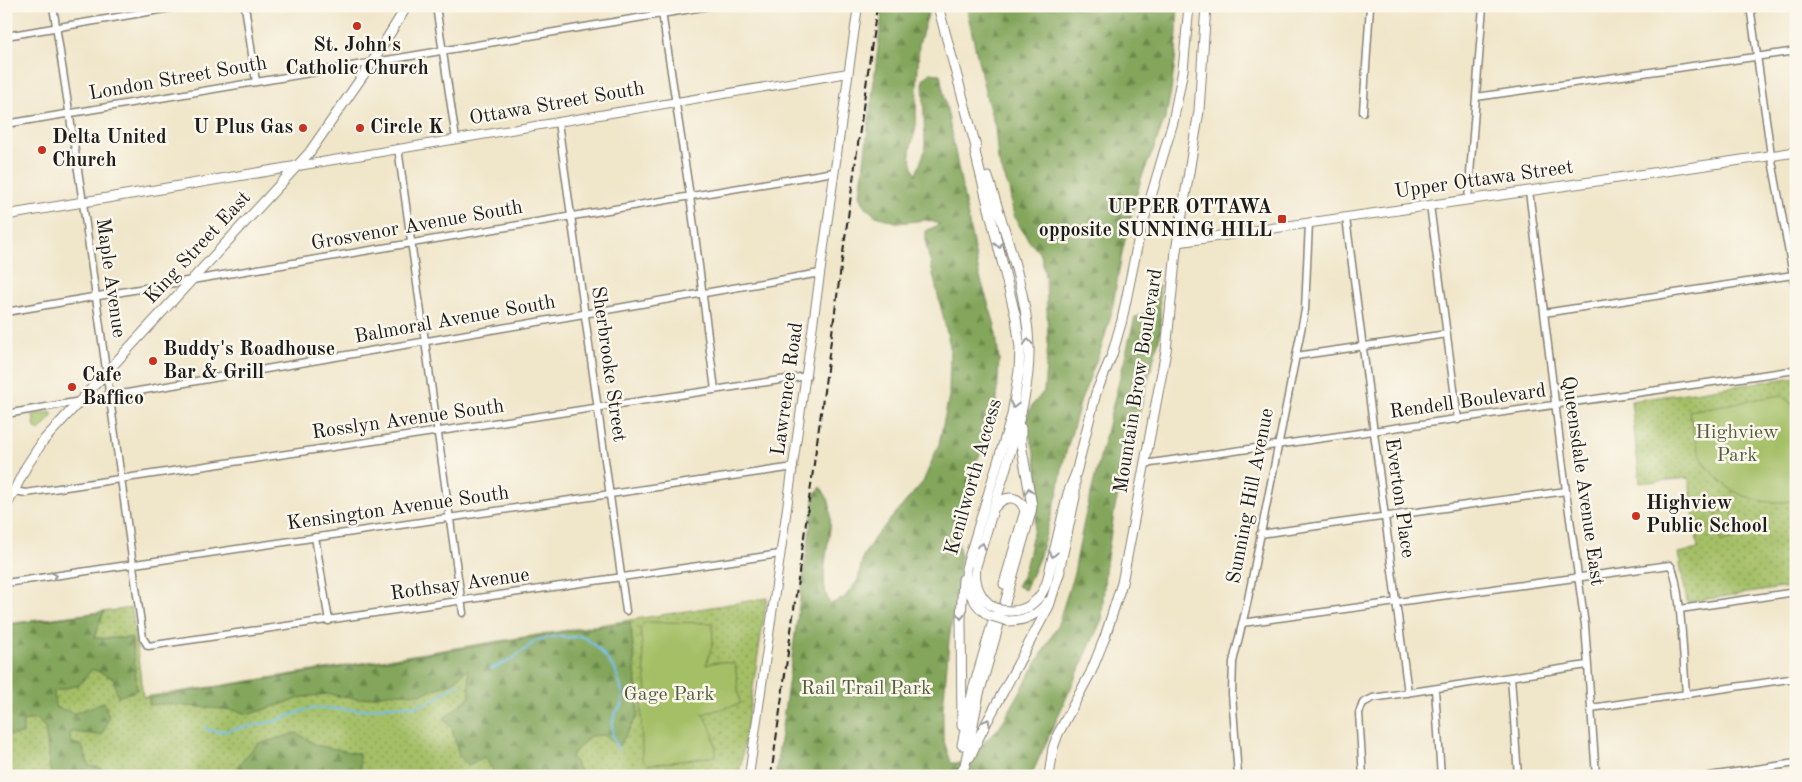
<svg xmlns="http://www.w3.org/2000/svg" width="1802" height="782" font-family="'Old Standard TT',serif">
<style>
.grass{fill:url(#grass-dots);stroke:#606e41}
.forest{fill:url(#forest-firs);stroke:#50613c}
.garden{fill:#a4bf66;stroke:#606e41}
.lines{fill:none;stroke-linecap:round;stroke-linejoin:round}
.stream{stroke:#70bfea;stroke-width:2}
.minor-casing{stroke:#868173;stroke-width:9}
.tertiary-casing{stroke:#868173;stroke-width:10}
.secondary-casing{stroke:#868173;stroke-width:11}
.minor{stroke:#fff;stroke-width:6}
.tertiary{stroke:#fff;stroke-width:8}
.secondary{stroke:#fff;stroke-width:9}
.rail{stroke:#1c1c1c;stroke-width:2;stroke-dasharray:8 4;stroke-linecap:butt}
.secondary-bridge-casing{stroke:#868173;stroke-width:11;stroke-linecap:butt}
.secondary-bridge{stroke:#fff;stroke-width:9}
.oneway{stroke:#999}
.poi-dot{fill:#c8321e;stroke:#fbf7ec;stroke-width:2}
.labels{text-anchor:middle;dominant-baseline:central;stroke-width:5;stroke-linejoin:round;paint-order:stroke}
.poi-label{font-size:20px;font-weight:bold;fill:#1c1c1c;stroke:#fbf7ec;text-anchor:start}
.street-label{font-size:20px;fill:#1c1c1c;stroke:#fbf7ec}
.park-label{font-size:20px;fill:#525d3a;stroke:#fbf7ec}
</style>
<defs>
<pattern id="grass-dots" width="8" height="8" patternUnits="userSpaceOnUse" patternTransform="scale(1.25)"><rect width="8" height="8" fill="#a4bf66"/><path d="M2 2h.1M6 6h.1" fill="none" stroke="#859a53" stroke-width="1.8" stroke-linecap="round"/></pattern>
<pattern id="forest-firs" width="22" height="20" patternUnits="userSpaceOnUse" patternTransform="scale(1.25)"><rect width="22" height="20" fill="#83a65b"/><path d="M5 1l3.5 6h-7zM16 11l3.5 6h-7z" fill="#6a864a"/></pattern>
</defs>
<rect width="100%" height="100%" fill="#fbf7ec"/>
<filter id="ink" filterUnits="userSpaceOnUse"><feTurbulence type="fractalNoise" baseFrequency=".02" numOctaves="2"/><feDisplacementMap in="SourceGraphic" scale="10" xChannelSelector="R" yChannelSelector="G"/><feConvolveMatrix kernelMatrix="1 2 1 2 8 2 1 2 1" color-interpolation-filters="sRGB"/></filter>
<filter id="wash" filterUnits="userSpaceOnUse"><feTurbulence type="fractalNoise" baseFrequency=".0096" numOctaves="4" result="noise"/><feDisplacementMap in="SourceGraphic" scale="20" xChannelSelector="R" yChannelSelector="G"/><feGaussianBlur stdDeviation="1.12" result="paint"/><feColorMatrix in="noise" values="0 0 0 0 0 0 0 0 0 0 0 0 0 0 0 0 0 1.4 0 .05"/><feComposite in="paint" operator="in"/></filter>
<g filter="url(#wash)">
<rect width="100%" height="100%" fill="#f0e6ca"/>
<!-- grass -->
<path class="grass" d="M1796,377V586L1687,602L1678,553L1698,549L1689,478L1640,483L1631,401Z
M767,598L739,776H6V624L132,608L143,697L218,686Z"/>
<!-- forest -->
<path class="forest" d="M883,6H927L928,14L919,44L916,113C918,131 912,137 910,152C910,159 914,169 916,175L925,150L923,79L930,73L940,74L979,274L995,325L999,360L997,399L988,439L977,460L957,536L961,558L949,641L943,710V738L951,763H972L985,741L1000,727L1057,627L1074,573L1084,521L1135,317L1143,315L1159,285L1161,331L1115,507L1105,571L1102,619L1031,776H775L815,493L821,487C823,491 827,497 829,501C837,532 814,575 830,604L844,598L858,580L863,556L875,537L923,482L939,444L949,396L950,346L926,245V231L940,224L926,220L899,223L876,216L865,207L860,195Z
M966,6H1178L1176,53L1171,91L1166,116L1155,146L1141,179L1123,248L1111,315L1103,343L1081,400L1063,463L1058,492L1039,558L1025,590L1017,586C1025,573 1028,557 1031,542C1042,494 1041,467 1025,421L1031,407L1044,391L1048,342L1046,281L1041,255L1029,241L1014,217L1009,189L998,160L995,127L986,96Z
M104,612L94,638H132L137,690L118,697L113,678L92,669L79,685L54,691L55,707L75,713L104,702L109,718L102,735L70,732L71,742L82,746L89,766L101,768L103,776H51L45,728L37,719L23,721V734L6,736V625Z
M630,622L634,654L638,715L619,746L604,735L590,736L571,756L583,776H492L493,770L484,757L468,765L459,756L452,729L444,718L470,697L468,669L452,683L421,694L394,693L358,699L327,694L304,697L250,714L232,710L165,704L149,705V698Z
M297,733L316,745L359,754L361,776H229L257,744Z"/>
<!-- garden -->
<path class="garden" d="M1781,395L1793,405L1796,420V500C1764,506 1737,499 1715,475C1711,471 1707,468 1705,463C1696,447 1693,429 1689,411Z
M50,412L52,413V416L39,431L35,428L33,415Z
M1732,509L1736,539L1721,542L1716,511Z
M646,622L712,623L713,642L706,665C716,661 724,661 735,664L740,704L702,714C713,726 715,740 716,756L648,765L642,759L641,693L647,692L640,628Z"/>
<g class="lines">
<!-- stream -->
<path class="stream" d="M491,669L511,660L537,640L558,636L566,638L581,636L588,640L598,648L615,669L623,694L622,705L615,713L612,725L613,738L618,749
M204,728L213,731H225L276,721L305,710L319,708L357,710L391,706H415L429,702L460,683"/>
</g>
</g>
<g filter="url(#ink)">
<g class="lines">
<defs>
<path id="minor" d="M53,6L83,203L143,638L148,646L780,554
M245,6L256,82
M436,6L456,139
M661,6L690,196L715,390
M1750,6L1771,155L1796,291
M6,36L183,6
M1476,97L1796,51
M1363,112L1370,6
M558,122L626,611
M6,124L709,6
M398,148L463,613
M1529,191L1566,491L1585,625L1596,776
M1468,200L1483,6
M1430,205L1458,420
M1346,218L1408,693
M6,312L139,289L834,172
M1544,313L1793,275
M1296,356L1447,334
M6,414L820,273
M1144,464L1796,370
M14,491L26,493L807,376
M1260,534L1566,491
M315,537L329,621
M6,583L794,467
M1680,609L1796,592
M1242,623L1670,565C1681,575 1684,674 1686,694
M1511,677L1518,776
M1435,689L1441,776
M1591,708L1796,678
M1238,776L1232,694L1233,662L1247,604L1305,310L1309,223
M1363,776L1359,713L1363,703L1373,698L1587,665
M1709,776L1796,763"/>
<path id="tertiary" d="M298,166L848,73
M749,776L858,6"/>
<path id="secondary" d="M938,6L976,147L975,152L1016,318L1020,348L1019,371L1012,415L966,568C966,588 971,602 988,615
M988,177C1004,230 1027,290 1029,346C1030,388 1018,425 1007,464C997,498 986,532 976,566C974,582 978,596 992,606
M6,215L298,166
M1178,242L1796,152
M6,507L26,467L43,441L309,153L371,64L407,6
M995,507C1005,494 1020,495 1025,511L1004,584
M1058,576L1075,497V479
M1009,611C1028,612 1041,599 1047,582L1068,493L1076,473L1096,393L1112,355L1122,320L1139,237L1173,122L1183,70L1189,6
M1008,621C1023,621 1039,615 1047,602
M962,726L961,618L963,579
M962,745L973,690L996,611
M970,757L981,733L1049,606L1060,571
M960,774L965,765L979,694L1031,512L1032,506L1021,444V428
M1049,776L1053,748L1058,734L1091,672L1105,637L1122,583L1166,351L1176,251L1199,111L1206,6"/>
</defs>
<!-- minor casing -->
<use href="#minor" class="minor-casing"/>
<!-- tertiary casing -->
<use href="#tertiary" class="tertiary-casing"/>
<!-- secondary casing -->
<use href="#secondary" class="secondary-casing"/>
<!-- minor -->
<use href="#minor" class="minor"/>
<!-- tertiary -->
<use href="#tertiary" class="tertiary"/>
<!-- secondary -->
<use href="#secondary" class="secondary"/>
<!-- rail -->
<path class="rail" d="M771,776L877,6"/>
<defs>
<path id="secondary-bridge" d="M992,606L1000,610L1009,611
M988,615L1008,621"/>
</defs>
<!-- secondary-bridge casing -->
<use href="#secondary-bridge" class="secondary-bridge-casing"/>
<!-- secondary-bridge -->
<use href="#secondary-bridge" class="secondary-bridge"/>
</g>
<!-- one-way arrows -->
<defs><path id="oneway-chevron" d="M-2-3.5L2.5 0L-2 3.5" fill="none" stroke-width="1.6" stroke-linecap="round" stroke-linejoin="round" transform="scale(1.25)"/></defs>
<g class="oneway">
<use href="#oneway-chevron" transform="translate(999 245) rotate(76)"/>
<use href="#oneway-chevron" transform="translate(1028 342) rotate(-94)"/>
<use href="#oneway-chevron" transform="translate(1014 405) rotate(102)"/>
<use href="#oneway-chevron" transform="translate(1029 491) rotate(-100)"/>
<use href="#oneway-chevron" transform="translate(982 546) rotate(-73)"/>
<use href="#oneway-chevron" transform="translate(1053 554) rotate(101)"/>
<use href="#oneway-chevron" transform="translate(54 576) rotate(-8)"/>
<use href="#oneway-chevron" transform="translate(961 616) rotate(90)"/>
<use href="#oneway-chevron" transform="translate(987 722) rotate(-62)"/>
</g>
</g>
<!-- markers -->
<g class="poi-dot">
<circle cx="357" cy="26" r="5"/>
<circle cx="303" cy="128" r="5"/>
<circle cx="360" cy="128" r="5"/>
<circle cx="42" cy="150" r="5"/>
<rect x="1277" y="214" width="10" height="10" rx="2.5"/>
<circle cx="153" cy="361" r="5"/>
<circle cx="72" cy="387" r="5"/>
<circle cx="1636" cy="516" r="5"/>
</g>
<g class="labels">
<!-- poi labels -->
<g class="poi-label">
<text x="357" y="46" text-anchor="middle">St. John's<tspan x="357" dy="23">Catholic Church</tspan></text>
<text x="293" y="128" text-anchor="end">U Plus Gas</text>
<text x="370" y="128">Circle K</text>
<text x="52" y="138">Delta United<tspan x="52" dy="23">Church</tspan></text>
<text x="1272" y="208" text-anchor="end">UPPER OTTAWA<tspan x="1272" dy="23">opposite SUNNING HILL</tspan></text>
<text x="163" y="350">Buddy's Roadhouse<tspan x="163" dy="23">Bar &amp; Grill</tspan></text>
<text x="82" y="376">Cafe<tspan x="82" dy="23">Baffico</tspan></text>
<text x="1646" y="504">Highview<tspan x="1646" dy="23">Public School</tspan></text>
</g>
<!-- street labels -->
<g class="street-label">
<text transform="translate(178 79) rotate(-10)">London Street South</text>
<text transform="translate(557 104) rotate(-10)">Ottawa Street South</text>
<text transform="translate(1484 180) rotate(-8)">Upper Ottawa Street</text>
<text transform="translate(417 226) rotate(-10)">Grosvenor Avenue South</text>
<text transform="translate(198 248) rotate(-47)">King Street East</text>
<text transform="translate(110 278) rotate(82)">Maple Avenue</text>
<text transform="translate(455 320) rotate(-10)">Balmoral Avenue South</text>
<text transform="translate(608 364) rotate(82)">Sherbrooke Street</text>
<text transform="translate(1139 381) rotate(-81)">Mountain Brow Boulevard</text>
<text transform="translate(788 389) rotate(-82)">Lawrence Road</text>
<text transform="translate(1468 402) rotate(-8)">Rendell Boulevard</text>
<text transform="translate(408 420) rotate(-8)">Rosslyn Avenue South</text>
<text transform="translate(974 477) rotate(-74)">Kenilworth Access</text>
<text transform="translate(1582 481) rotate(82)">Queensdale Avenue East</text>
<text transform="translate(1251 496) rotate(-79)">Sunning Hill Avenue</text>
<text transform="translate(1399 498) rotate(82)">Everton Place</text>
<text transform="translate(398 509) rotate(-8)">Kensington Avenue South</text>
<text transform="translate(460 585) rotate(-8)">Rothsay Avenue</text>
</g>
<!-- park labels -->
<g class="park-label">
<text x="1737" y="433">Highview<tspan x="1737" dy="23">Park</tspan></text>
<text x="866" y="689">Rail Trail Park</text>
<text x="669" y="695">Gage Park</text>
</g>
</g>
<!-- margin -->
<rect width="1802" height="782" fill="none" stroke="#fbf7ec" stroke-width="25"/>
</svg>
